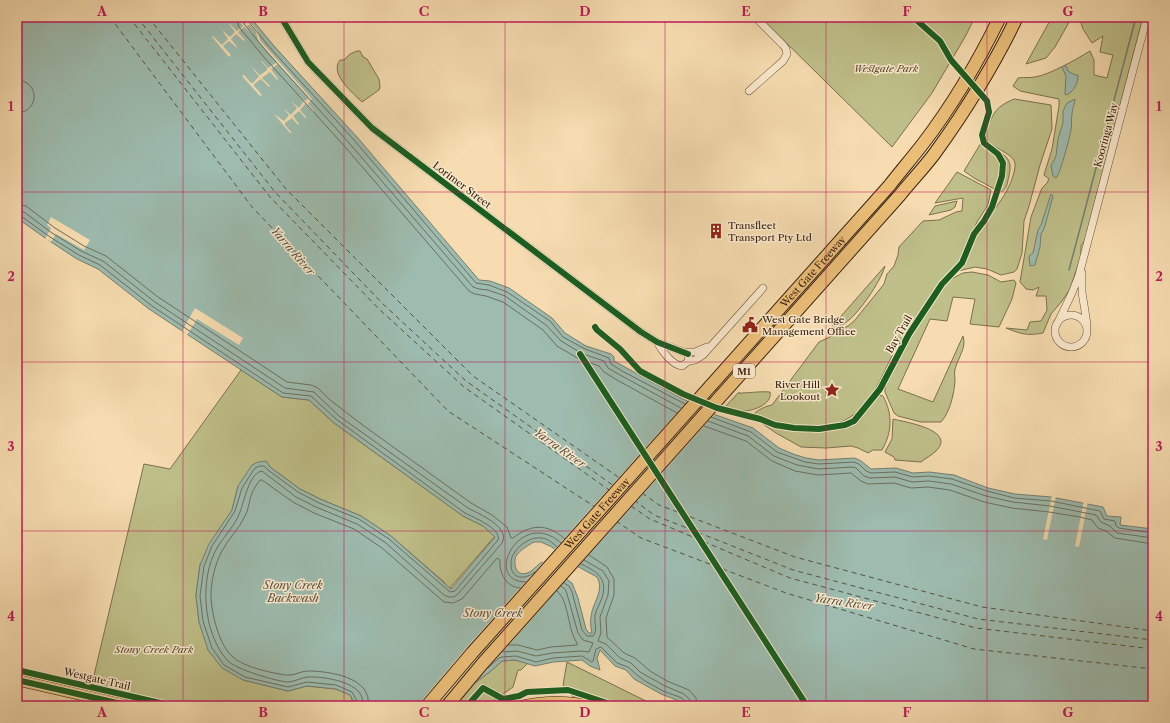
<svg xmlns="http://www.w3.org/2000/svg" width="1170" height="723" font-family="'Libre Caslon Text',serif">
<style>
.green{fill:#bfbf89;stroke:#7c704d}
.water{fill:#9dbbae;stroke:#757e6f;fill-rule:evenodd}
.pier{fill:#f6dcb0}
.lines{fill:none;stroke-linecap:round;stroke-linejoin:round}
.shore{stroke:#6c6e60;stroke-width:1}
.stream{stroke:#757e6f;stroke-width:1.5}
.ferry{stroke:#585040;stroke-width:1;stroke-dasharray:5 4;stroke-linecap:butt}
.minor-casing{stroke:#695039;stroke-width:8}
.primary-casing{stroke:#3a2211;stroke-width:12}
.motorway-casing{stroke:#3a2211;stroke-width:14}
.minor{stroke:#f9e8cc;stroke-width:7}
.primary{stroke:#ebbe78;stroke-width:11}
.motorway{stroke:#ebbe78;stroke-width:12}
.cycleway-casing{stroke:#f9e8cc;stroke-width:8}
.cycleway{stroke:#1b5e20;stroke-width:6}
.grid{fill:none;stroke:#c2185b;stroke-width:1;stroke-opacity:0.55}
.labels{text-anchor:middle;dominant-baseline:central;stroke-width:3;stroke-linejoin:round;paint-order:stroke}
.shield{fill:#f9e8cc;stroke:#735d49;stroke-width:1}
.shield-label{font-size:9px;font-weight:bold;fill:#3a2211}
.park-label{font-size:10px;font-style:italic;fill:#5b492f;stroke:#f9e8cc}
.street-label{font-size:10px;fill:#3a2211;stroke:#f9e8cc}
.poi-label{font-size:10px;fill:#3a2211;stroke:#f9e8cc;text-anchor:start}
.water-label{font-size:11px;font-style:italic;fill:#585040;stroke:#f9e8cc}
.neatline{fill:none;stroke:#c2185b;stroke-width:1.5}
.grid-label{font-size:13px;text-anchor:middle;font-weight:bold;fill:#c2185b}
</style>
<rect width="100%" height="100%" fill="#f6dcb0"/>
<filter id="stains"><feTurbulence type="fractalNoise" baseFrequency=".005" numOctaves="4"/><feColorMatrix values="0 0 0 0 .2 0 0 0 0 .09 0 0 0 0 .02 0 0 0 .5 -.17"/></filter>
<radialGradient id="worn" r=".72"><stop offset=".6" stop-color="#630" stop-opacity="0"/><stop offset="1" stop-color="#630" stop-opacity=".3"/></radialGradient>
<!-- green -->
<path class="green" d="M760,17H975L965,37L932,93L892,147Z
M1052,17H1072L1055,47L1046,58L1026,64Z
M1079,17H1143L1085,240L1081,246V256L1070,289L1062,301L1051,314L1043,333C1027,336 1021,334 1006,328L1027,330L1030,322L1041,321L1047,310L1046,296H1036L1039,287L1033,290L1026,289L1020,282L1031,217L1042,188L1047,183L1049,179L1044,175L1052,149L1059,106V99L1020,91L1013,86L1018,78C1024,77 1029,78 1035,77C1049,75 1077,59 1090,51L1094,60V75L1107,78L1113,55L1100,52L1103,36L1092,43L1083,29Z
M357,51H360L363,57L367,59L379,79L380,87L379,90L362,102C353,93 329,74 340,60H344L350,54Z
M1014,99L1051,105L1052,129L1040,165L1029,206L1024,221L1022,253L1017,269L1014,272L1001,275L987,269L975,267L958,271C968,259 968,251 975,238C988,214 1011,195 1015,167C1018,153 990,149 986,138C984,133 988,126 990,121C997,107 1001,105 1014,99Z
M984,138C995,158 1017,149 1008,180C1007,186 1006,190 1000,192L974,178L964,171Z
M957,172L991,190L988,205L977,222L960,263L933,295L914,323L901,345H897C876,389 862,432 804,427C794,427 782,427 773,423C766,421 760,417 753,415C757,410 766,406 772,405L819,342L836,334L837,331L848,326L855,320L884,284L887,274L894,266L898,255L899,247L923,221L939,220L956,212L962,211L963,198L935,203Z
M957,201L955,207L951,210L929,215L935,206Z
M885,266C881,281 858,315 845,323C840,327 834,329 828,331Z
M972,272L988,275L1001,282L1014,280L1016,283L1012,299L999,327L970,324L975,299L953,297L947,321L930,319L898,389L933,402L963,336C967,347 958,358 955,369C954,373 955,377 955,381C954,394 950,412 941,422H921L898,416L894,413L885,392V388L888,377L913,328L937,294L949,280L963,273Z
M241,370L282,397L309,400L334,423L463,516L483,526L495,536L449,589L444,582L391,536L361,516L320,499L300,489L270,467L266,461L238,486L232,510L200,565L196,595L199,622L243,680L288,691L307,686L336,689L350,695L353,702L350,706H168L91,688L144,464L170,469Z
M739,392L740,394L741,393C751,393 760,391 770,392C773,405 750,412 741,411C735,411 730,409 724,408Z
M878,395L883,396C893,414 892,433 882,450H873L868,453L858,448L851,446L826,448L801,447L776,433L754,418L783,428L804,430L809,432L842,429L850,427L857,421Z
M893,419C905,422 957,430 936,451C932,455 926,458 921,462L895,460L894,457L885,452L892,439Z
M515,660L528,663L521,670H518L513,687L486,706H420L456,697L491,671L502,661Z
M567,662L656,706H615L600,701L574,698L563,685Z"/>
<!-- water -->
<path class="water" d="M17,17H250L274,46L357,137L479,280L490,281L509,288L552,318L565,333L586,346L611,354L614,357V361L681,398L716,415L753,428L779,448L793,454L806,458L819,460L855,458L861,461L871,469L896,468L913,473L929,472L954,475L988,488L1015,494L1051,497L1103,507L1107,516L1121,517L1120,525L1153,529V706H684L679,701L661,694L634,679L626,670L615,666L600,650L597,658L600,670L590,666L582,660L553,662L535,666L515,660L502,661L491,671L456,697L422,706H350L354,702L350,695L336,689L307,686L288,691L243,680L222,668L208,650L199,622L196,595L200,565L209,544L232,510L238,486L252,465L258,462L266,461L270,467L300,489L320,499L361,516L391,536L451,589L495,537L483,526L463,516L334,423L309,400L282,397L149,309L98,269L77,259L48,240L17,218V101L19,97L17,88ZM534,542H541L552,547L564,559L597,577C605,591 592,603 591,617C590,622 591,628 592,633H589L586,629L578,598L572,583L542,562C537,565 532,572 527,573C516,577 513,564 516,556C520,550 527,546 534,542Z
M1063,66H1066L1068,71L1075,75H1078C1078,83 1075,90 1067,95L1065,94L1066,76L1062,67Z
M1075,99C1075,104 1072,108 1072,114C1071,119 1072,125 1071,130C1069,139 1061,172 1056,178L1053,176L1051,166L1056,156L1058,139L1063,123V111L1067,103Z
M1051,194L1053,196L1044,229L1041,234L1040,247L1035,265L1030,266L1029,256L1033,253L1038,230L1041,225Z"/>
<!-- pier -->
<path class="pier" d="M236,17L245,24L251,18L252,19L250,22L258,31L260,40L312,99L308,104L314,111L313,112L307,105L305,104L300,110L306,117L305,118L299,111L293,116L299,124L298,125L292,118L285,123V125L292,133H290L274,114L284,121L289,115L283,108L291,115L297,108L291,101L299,108L304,101L298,94L305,101L308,99V97L278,64L271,69L278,79L277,80L270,72L263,77L262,78L270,86L269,87L261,79L254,84V86L262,95L260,96L242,76L244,75L251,83H253L259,76L253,69V68L260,75L267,70V68L261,61H262L268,68L276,63V61L258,41L256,32L250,25H248L247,27L253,34H252L244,27L238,32L245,40L244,41L236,34L231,39L237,47V48L229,41L223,46L231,55L229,57L212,37L213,36L222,45L228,39L222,30L230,37L235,32L229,24V23L237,31L243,26Z
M51,217L90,240L84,250L56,234L51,242L45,239L51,228L47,225Z
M195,308L243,338L239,345L197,319L187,335L182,331Z
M688,400L716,413L577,568L563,560L553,551Z
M1052,495L1056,496L1047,540L1043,539Z
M1084,500L1088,501L1079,547L1075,546Z
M544,561L568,578L470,689L457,699L430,706H417L466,648Z"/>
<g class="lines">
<!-- shore -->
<path class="shore" d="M236,17L239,27L263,56L346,148L469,291L475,294L486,296L503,302L543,330L557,346L579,359L599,366L604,372L617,380L677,413
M242,17L244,24L267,52L350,144L473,287L479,289L488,290L505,296L546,325L561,341L583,354L604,361L608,368L620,375L681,408
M247,17L248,21L271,49L354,140L476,283L489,285L507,292L550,321L563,337L585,349L609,358L611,364L622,371L685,404
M17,80C40,81 40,112 17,113
M17,204L26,206L55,228L84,246L106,256L158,297L287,382L311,385L318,388L330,400L364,426L471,503L492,515L507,527L511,538H513C531,524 547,523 565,539
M17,210L24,212L52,233L81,251L103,261L155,302L285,388L314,392L339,416L468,508C479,514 511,527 502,543L458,594C454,598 449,598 444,595L386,543L357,524L316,507L296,497L262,471C249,473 244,502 240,512C235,526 224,536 217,548C199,579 203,633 227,660C234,669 278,682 289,682C296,681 301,678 307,677C322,676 369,682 362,706
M17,215L21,216L50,237L79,255L100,265L152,306L283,393L311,396L336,419L465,513C473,517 502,529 498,540L455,591L450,592L389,539L359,519L319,503L298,492L268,470L264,466H260L255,468L242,488L235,511L212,546L204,566L200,596L203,621L212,648L224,665L245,677L288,687L307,682L336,685L352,692L357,701L355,706
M711,417L751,432L777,452L805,462L819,464L854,462L859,464L866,471L871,473L895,472L913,477L929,476L952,479L987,491L1014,498L1051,501L1100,511L1104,519L1115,521L1116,526L1119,528L1153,533
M708,421L748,436L774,456L797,465L819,469L852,467L856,468L864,476L870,478L895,477L912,482L929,481L951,484L986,496L1013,502L1050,506L1096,515L1101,522L1110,526L1117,533L1153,538
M704,426L746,441L772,461L795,471L818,475L851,473L861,481L868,484L894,483L911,488L928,487L950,490L984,502L1012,508L1049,512L1080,517L1092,520L1098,528L1106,531L1115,538L1153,544
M589,555L607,567L614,579V595L606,618L607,637L624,653L635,658L650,671L667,681L689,690L696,698L697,706
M584,560L603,571L609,581L608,595L600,617L601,633L598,641L606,644L620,658L631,663L640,672L647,676L665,686L684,694L690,700L691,706
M535,572C525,580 511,580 511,564C510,551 528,536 541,538C547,538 553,543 557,547
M526,582C481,582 521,506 561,543
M564,583L569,586L572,592L582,630L587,636H593C598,631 594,622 595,615C597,607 602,601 603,594C607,577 594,570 581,564
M508,645H518L537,650L551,647L577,645V643C567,628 569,600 557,591
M503,652L517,651L536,656L552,653L581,651L589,652L593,643L583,640L578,633L567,594L565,589L561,586
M488,668L499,658L502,657L516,656L536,662L553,658L582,656L592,662L593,661L596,649L601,647L617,663L628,667L637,675L645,681L663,691L682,698L686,702V706
M368,706C373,677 328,671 308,671C301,671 296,675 290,675C283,676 256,669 249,666C244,664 237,661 233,657C219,646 211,612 211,595C211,581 215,564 222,551C228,539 239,529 245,516C249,509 249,500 252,493C254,488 257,484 260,480H262L293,502L314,513L354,529L382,548L444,602L453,603L462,599L497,558L500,560C499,573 506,587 520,588"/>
<!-- stream -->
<path class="stream" d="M1069,270L1136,17"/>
<!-- ferry -->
<path class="ferry" d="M110,17L252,207L448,411L595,507
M129,17L270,197L379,309L464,387L609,490
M137,17L275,192L383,304L466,381L614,486
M148,17L286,189L473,376L621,479
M580,354L644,453
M659,475L683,513
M642,493L659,505L795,557L982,607L1153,631
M634,500L654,515L793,570L978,619L1153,640
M631,506L650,519L790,578L976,628L1153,649
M685,516L807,706
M616,521L641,538L786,593L974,649L1153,669"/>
<defs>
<path id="minor" d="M281,17L308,62L372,128L641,332L657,342L686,353L688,356L689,361L682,366C672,365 662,351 657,342
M749,91L783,61L787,54L786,49L783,45L755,17
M1082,273V292L1087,324
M1055 331a16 16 0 1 1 32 0a16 16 0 1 1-32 0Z
M1057,324L1072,293L1079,275L1147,17
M685,352H695L707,347
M689,361L695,360L703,355L763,288"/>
<path id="primary" d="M17,680L130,706
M522,706C545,701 568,701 590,706"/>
<g id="motorway">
<path id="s1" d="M427,706L472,653L889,186C900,172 911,159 922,145C952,106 978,62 1000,17"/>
<path d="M447,706L483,663L900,195C911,181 924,168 935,153C966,110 994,65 1017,17"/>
</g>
</defs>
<!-- minor casing -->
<use href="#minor" class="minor-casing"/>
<!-- primary casing -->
<use href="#primary" class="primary-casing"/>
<!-- motorway casing -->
<use href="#motorway" class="motorway-casing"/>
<!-- minor -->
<use href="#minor" class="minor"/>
<!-- primary -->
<use href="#primary" class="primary"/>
<!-- motorway -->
<use href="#motorway" class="motorway"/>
<defs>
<path id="cycleway" d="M281,17L308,62L372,128L641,332L657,342L688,354
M595,327L597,330L620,349L640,371L683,394L717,408L760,419L775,425L794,428L819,429L845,425L854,421L880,389L909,334L942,284L962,263L974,234L984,221L992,207L1002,176L1003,163L998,154L984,143L982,135L989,112L987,101L951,60L940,41L913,17
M580,354L807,706
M17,670L173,706
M17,680L130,706
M467,706L483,688L503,699L519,696L527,692L568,690L616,706"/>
</defs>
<!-- cycleway casing -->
<use href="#cycleway" class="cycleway-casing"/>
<!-- cycleway -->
<use href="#cycleway" class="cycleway"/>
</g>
<!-- grid -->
<path class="grid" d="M183,17V706M344,17V706M505,17V706M665,17V706M826,17V706M987,17V706M17,192H1153M17,362H1153M17,531H1153"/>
<!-- icons -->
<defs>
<symbol id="building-bare" viewBox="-9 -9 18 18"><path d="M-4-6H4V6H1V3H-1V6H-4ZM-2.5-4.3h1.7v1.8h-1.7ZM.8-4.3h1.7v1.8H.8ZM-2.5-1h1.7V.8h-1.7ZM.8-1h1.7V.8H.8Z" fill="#8f2418" stroke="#f9e8cc" stroke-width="2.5" paint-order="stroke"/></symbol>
<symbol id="civic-bare" viewBox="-9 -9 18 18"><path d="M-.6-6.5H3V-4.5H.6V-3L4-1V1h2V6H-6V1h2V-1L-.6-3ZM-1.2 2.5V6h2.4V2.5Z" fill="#8f2418" stroke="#f9e8cc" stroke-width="2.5" paint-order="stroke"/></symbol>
<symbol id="sight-bare" viewBox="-9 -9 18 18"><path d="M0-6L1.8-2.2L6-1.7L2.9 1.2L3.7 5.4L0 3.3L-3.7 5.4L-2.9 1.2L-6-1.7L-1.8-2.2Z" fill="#8f2418" stroke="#f9e8cc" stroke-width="2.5" paint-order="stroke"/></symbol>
</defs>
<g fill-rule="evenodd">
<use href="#building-bare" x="705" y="220" width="22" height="22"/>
<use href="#civic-bare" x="739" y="314" width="22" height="22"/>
<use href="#sight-bare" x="821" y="379" width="22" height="22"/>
</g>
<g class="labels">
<!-- shield labels -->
<rect class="shield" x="733" y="364" width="22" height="14" rx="3"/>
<g class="shield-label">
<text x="744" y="371">M1</text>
</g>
<!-- park labels -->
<g class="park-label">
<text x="886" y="68">Westgate Park</text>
<text x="154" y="649">Stony Creek Park</text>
</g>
<!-- street labels -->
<g class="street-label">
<text transform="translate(1106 135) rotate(-75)">Kooringa Way</text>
<text transform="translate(462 185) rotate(37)">Lorimer Street</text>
<text stroke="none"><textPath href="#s1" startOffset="581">West Gate Freeway</textPath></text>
<text transform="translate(899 334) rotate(-60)">Bay Trail</text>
<text stroke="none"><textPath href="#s1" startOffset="257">West Gate Freeway</textPath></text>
<text transform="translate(97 679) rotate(13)">Westgate Trail</text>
</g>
<!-- poi labels -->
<g class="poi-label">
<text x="728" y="225">Transfleet<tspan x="728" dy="12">Transport Pty Ltd</tspan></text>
<text x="762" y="319">West Gate Bridge<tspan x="762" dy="12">Management Office</tspan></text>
<text x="820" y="384" text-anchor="end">River Hill<tspan x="820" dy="12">Lookout</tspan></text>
</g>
<!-- water labels -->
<g class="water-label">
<text transform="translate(293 251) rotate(49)">Yarra River</text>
<text transform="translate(560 448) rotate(35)">Yarra River</text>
<text x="293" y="585">Stony Creek<tspan x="293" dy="13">Backwash</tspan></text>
<text transform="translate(844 602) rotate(8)">Yarra River</text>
<text x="493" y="613">Stony Creek</text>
</g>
</g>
<!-- margin -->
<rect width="1170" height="723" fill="none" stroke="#f6dcb0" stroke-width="44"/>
<rect x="22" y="22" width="1126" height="679" class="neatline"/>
<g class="grid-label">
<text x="102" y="16">A</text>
<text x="263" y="16">B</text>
<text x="424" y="16">C</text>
<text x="585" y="16">D</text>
<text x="746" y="16">E</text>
<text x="907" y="16">F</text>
<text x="1068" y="16">G</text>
<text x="11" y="111">1</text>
<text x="1159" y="111">1</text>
<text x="11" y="281">2</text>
<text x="1159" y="281">2</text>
<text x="11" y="451">3</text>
<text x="1159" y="451">3</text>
<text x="11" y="621">4</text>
<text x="1159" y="621">4</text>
<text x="102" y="717">A</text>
<text x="263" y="717">B</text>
<text x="424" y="717">C</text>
<text x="585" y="717">D</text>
<text x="746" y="717">E</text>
<text x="907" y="717">F</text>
<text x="1068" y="717">G</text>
</g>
<rect width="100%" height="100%" filter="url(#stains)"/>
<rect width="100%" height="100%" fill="url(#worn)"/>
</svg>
